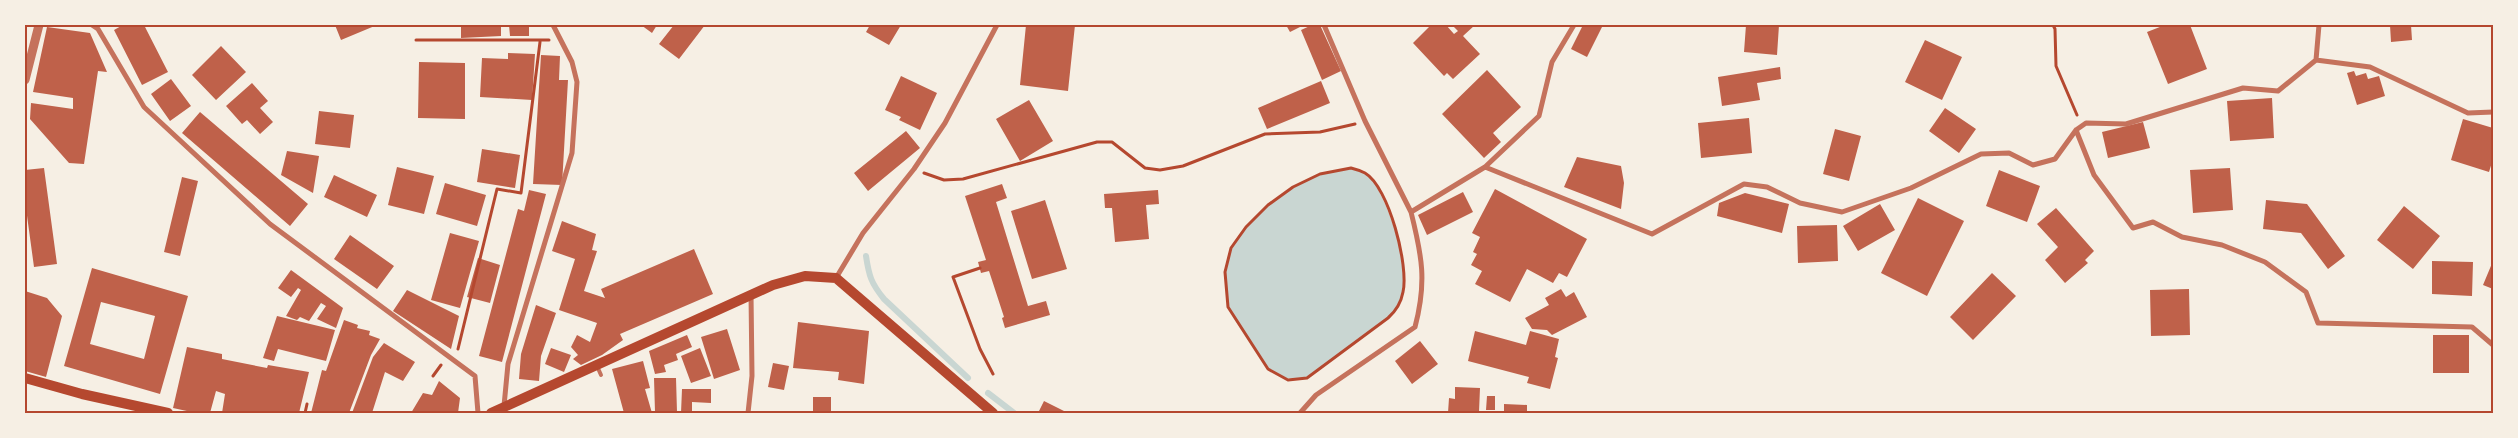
<svg xmlns="http://www.w3.org/2000/svg" width="2518" height="438" font-family="'Archivo Narrow',sans-serif">
<style>
.water{fill:#c9d6d2}
.lines{fill:none;stroke-linecap:round;stroke-linejoin:round}
.stream{stroke:#c9d6d2;stroke-width:6}
.building{fill:#bf614a;fill-rule:evenodd}
.path{stroke:#b5482f;stroke-width:3}
.service{stroke:#c5725c;stroke-width:4}
.minor{stroke:#c5725c;stroke-width:5}
.tertiary{stroke:#c5725c;stroke-width:9}
.secondary{stroke:#b5482f;stroke-width:10}
.neatline{fill:none;stroke:#b5482f;stroke-width:2}
</style>
<rect width="100%" height="100%" fill="#f6efe4"/>
<!-- water -->
<path class="water" d="M1351,168C1356,170 1364,171 1368,175C1384,191 1405,253 1405,276C1405,288 1401,298 1397,310L1307,378C1273,382 1268,369 1251,343C1244,332 1233,320 1229,308C1227,302 1227,295 1226,289C1225,275 1225,260 1231,248C1251,209 1307,172 1351,168Z"/>
<g class="lines">
<!-- stream -->
<path class="stream" d="M866,256C869,276 871,283 884,299L968,378
M988,393L1014,413"/>
</g>
<!-- building -->
<path class="building" d="M123,25H144L168,72L142,85L114,30Z
M335,25H377L341,40Z
M461,25H501V36L461,38Z
M509,25H529V36H510Z
M641,25H657L652,33Z
M674,25H705L679,59L659,44Z
M870,25H901L889,45L866,32Z
M1026,25H1075L1068,91L1020,85Z
M1286,25H1304L1290,32Z
M1312,25H1320L1341,71L1322,80L1301,30Z
M1431,25H1446L1454,34L1458,31L1452,25H1475L1463,36L1480,54L1453,79L1447,73L1444,76L1413,43Z
M1583,25H1603L1587,57L1571,49Z
M1746,25H1779L1777,55L1744,52Z
M2165,25H2190L2207,69L2168,84L2147,32Z
M2390,25H2411L2412,40L2391,42Z
M47,27L90,33L107,72L98,71L84,164L69,163L30,119L31,103L73,109V98L33,92Z
M1925,40L1962,57L1942,100L1905,82Z
M221,46L246,72L216,100L192,75Z
M508,53L535,54L532,100L480,97L482,58L508,59Z
M541,55L560,56L559,80H568L562,185L533,184Z
M419,62L465,63V119L418,118Z
M1780,67L1781,79L1757,83L1760,100L1722,106L1718,77Z
M1487,70L1521,107L1493,133L1501,142L1484,158L1442,114Z
M2354,71L2356,76L2366,73L2368,79L2379,76L2385,96L2357,105L2347,73Z
M901,76L937,93L920,130L899,120L901,117L885,110Z
M171,79L191,106L170,121L151,94Z
M1321,81L1330,103L1267,129L1258,108Z
M252,83L268,101L260,108L273,122L260,134L247,120L242,124L226,106Z
M2272,98L2274,138L2230,141L2227,101Z
M1029,100L1053,141L1020,161L996,119Z
M1945,108L1976,129L1959,153L1929,131Z
M319,111L354,115L350,148L315,144Z
M200,112L308,204L290,226L182,133Z
M1749,118L1752,153L1701,158L1698,123Z
M2463,119L2493,128V159L2489,172L2451,160Z
M2143,122L2150,148L2108,158L2102,132Z
M1835,129L1861,136L1849,181L1823,174Z
M906,131L920,148L868,191L854,173Z
M482,149L520,155L515,188L477,182Z
M287,151L319,156L313,193L281,175Z
M1577,157L1621,166L1624,183L1621,209L1564,187Z
M397,167L434,176L424,214L388,205Z
M44,168L57,264L34,267L25,201V170Z
M2230,168L2233,210L2193,213L2190,170Z
M1999,170L2040,186L2027,222L1986,206Z
M334,175L377,195L367,217L324,197Z
M182,177L198,181L180,256L164,252Z
M445,183L486,195L477,226L436,214Z
M1002,184L1007,198L996,202L1028,306L1046,301L1050,315L1005,328L1002,318L1004,317L989,271L981,273L978,262L986,260L965,196Z
M1495,189L1587,239L1567,277L1559,273L1553,283L1527,269L1510,302L1475,284L1482,271L1471,265L1477,254L1473,252L1480,237L1472,233Z
M529,190L546,194L502,362L479,356L518,209L524,211Z
M1158,190L1159,204L1146,205L1149,239L1115,242L1112,208H1105L1104,194Z
M1463,192L1473,212L1427,235L1418,215Z
M1745,193L1789,204L1782,233L1717,216L1719,203Z
M1918,198L1964,221L1927,296L1881,273Z
M1045,200L1067,269L1032,279L1011,211Z
M2266,200L2307,204L2345,256L2328,269L2301,233L2263,229Z
M1880,204L1895,230L1858,251L1843,226Z
M2404,206L2440,236L2413,269L2377,240Z
M2056,208L2094,251L2085,260L2088,263L2065,283L2045,260L2058,247L2037,224Z
M562,221L596,234L592,250L597,251L584,291L605,298L601,289L694,249L713,294L620,334L623,340L602,355L581,365L573,359L578,355L571,347L577,335L590,342L597,323L559,310L575,259L552,251Z
M1837,225L1838,261L1798,263L1797,226Z
M450,233L479,241L460,308L431,300Z
M350,235L394,266L377,289L334,259Z
M478,258L500,265L490,303L467,297Z
M2432,261L2473,262L2472,296L2432,294Z
M2493,261V289L2483,285Z
M92,268L188,296L160,394L64,366ZM101,302L155,316L144,359L90,344Z
M291,270L343,308L336,328L317,319L326,306L321,303L309,321L300,317L297,320L286,316L301,290L298,288L291,297L278,288Z
M1992,273L2016,296L1973,340L1950,317Z
M1561,289L1566,297L1574,292L1587,317L1552,335L1547,330L1532,329L1525,318L1549,305L1545,298Z
M2189,289L2190,335L2151,336L2150,290Z
M407,290L459,316L451,349L393,311Z
M25,291L47,298L62,316L46,377L25,371Z
M536,305L556,313L541,356L539,381L519,379L521,354Z
M277,316L335,330L326,361L278,349L274,361L263,358Z
M344,320L358,325L357,328L370,331L369,335L380,339L371,355L349,413H311L322,370L326,371Z
M798,322L869,331L864,384L838,380L839,372L793,368Z
M727,329L740,370L714,379L701,337Z
M1475,331L1526,345L1530,331L1559,339L1555,357L1558,358L1550,389L1527,383L1529,377L1468,361Z
M687,335L692,347L676,354L678,360L664,365L666,372L655,374L649,351Z
M2433,335H2469V373H2433Z
M1420,341L1438,364L1412,384L1395,361Z
M384,343L415,362L403,381L385,372L372,413H352L373,357Z
M187,347L222,354V359L267,368L268,365L309,372L299,413H222L225,394L216,391L210,413H196L173,408Z
M551,348L571,355L564,372L545,364Z
M700,348L711,376L691,383L681,356Z
M643,361L650,388L645,389L652,413H624L612,369Z
M773,363L789,366L784,390L768,387Z
M654,378H676L677,412H655Z
M439,381L460,398L458,413H411L423,393L432,395Z
M1455,387L1480,388L1479,412L1448,413L1449,398L1455,399Z
M682,389H711V403L692,402V413H681Z
M1487,396H1495V410H1486Z
M813,397H831V413H813Z
M1044,401L1068,413H1038Z
M1504,404L1527,405V413H1504Z"/>
<g class="lines">
<!-- path -->
<path class="path" d="M2053,25L2055,29L2056,66L2077,115
M416,40H549
M1351,168C1355,169 1361,171 1365,173C1389,187 1409,266 1403,292C1401,303 1396,311 1388,318L1307,378L1288,380L1268,369L1228,307L1225,272L1231,248L1246,227L1268,205L1293,187L1320,174Z
M924,173L944,180L963,179L1097,142H1112L1145,168L1160,170L1183,166L1265,134L1320,132L1355,124
M980,268L953,277L980,349L993,374
M458,349L497,189L521,193L540,42
M433,376L441,365
M305,413L307,404"/>
<!-- service -->
<path class="service" d="M597,366L601,375"/>
<!-- minor -->
<path class="minor" d="M92,25L98,29L144,107L270,224L475,376L478,413
M1324,25L1365,121L1411,212
M2316,60L2319,25
M2076,130L2086,123L2126,124L2243,88L2278,91L2316,60L2370,67L2468,113L2493,112
M1485,167L1539,116L1552,62L1574,25
M836,278L863,233L914,169L945,123L997,25
M504,406L508,364L572,153L577,82L572,62L553,25
M748,413L752,376L751,294
M1300,413L1316,395L1415,327C1427,282 1422,256 1411,212L1485,167L1652,234L1744,184L1767,187L1800,203L1842,212L1911,188L1981,154L2009,153L2033,165L2055,159L2076,130L2094,175L2133,228L2153,222L2182,237L2222,245L2265,262L2306,292L2318,323L2472,327L2493,345"/>
<!-- tertiary -->
<path class="tertiary" d="M25,80L39,25"/>
<!-- secondary -->
<path class="secondary" d="M25,378L82,394L168,413
M491,413L773,285L805,276L836,278L993,413"/>
</g>
<!-- border -->
<rect width="2518" height="438" fill="none" stroke="#f6efe4" stroke-width="52"/>
<rect x="26" y="26" width="2466" height="386" class="neatline"/>
</svg>
